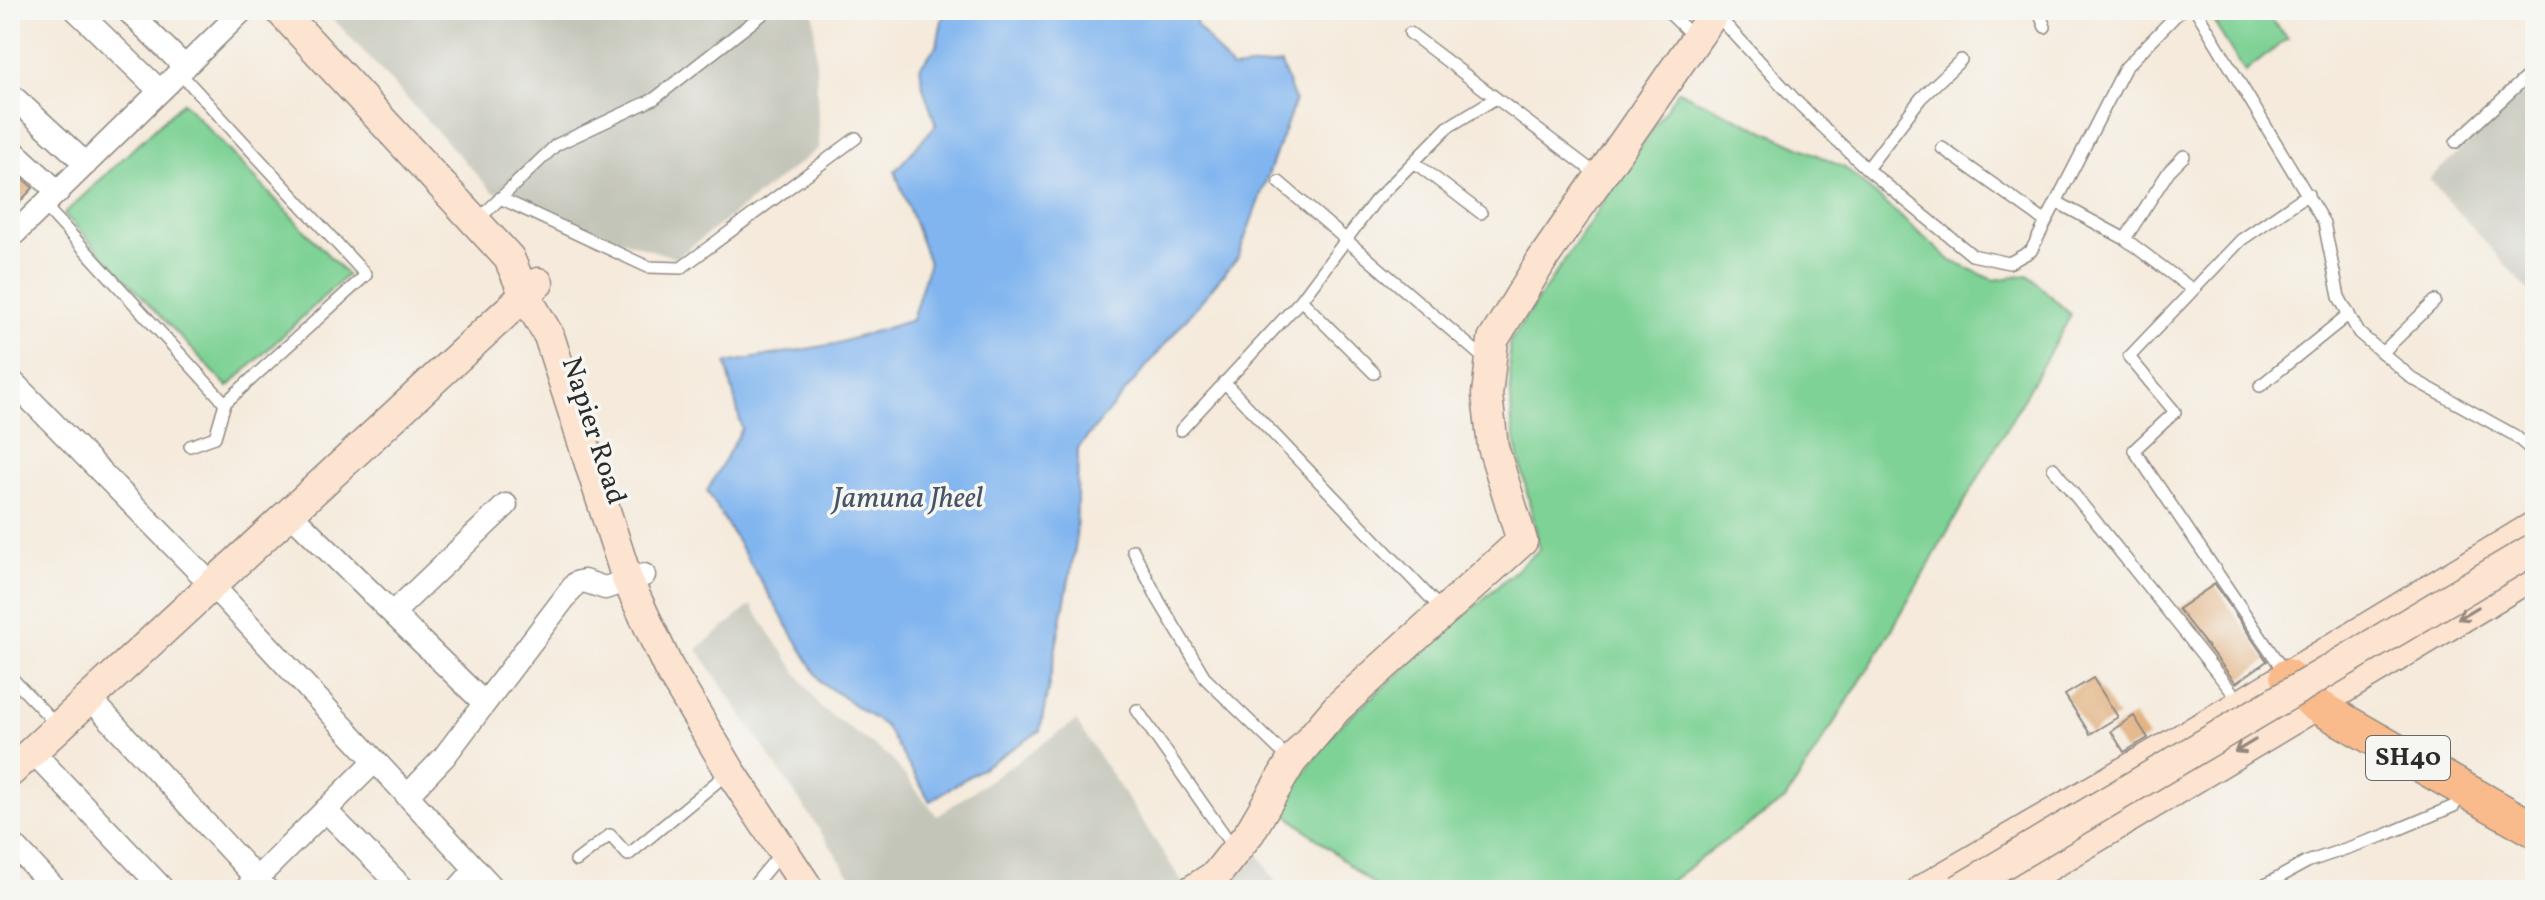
<svg xmlns="http://www.w3.org/2000/svg" width="2545" height="900" font-family="Vollkorn,serif">
<style>
.industrial{fill:#c4c5b9}
.green{fill:#7ed295;stroke:#547e60;stroke-width:2}
.water{fill:#81b5ef;stroke:#56708d;stroke-width:2}
.building{fill:#dea46c}
.lines{fill:none;stroke-linecap:round;stroke-linejoin:round}
.lane-casing{stroke:#908a83;stroke-width:14}
.street-casing{stroke:#908a83;stroke-width:25}
.secondary-casing{stroke:#908a83;stroke-width:33}
.primary-casing{stroke:#908a83;stroke-width:37}
.lane{stroke:#fff;stroke-width:11}
.street{stroke:#fff;stroke-width:22}
.secondary{stroke:#fde4d1;stroke-width:30}
.primary{stroke:#fabb8c;stroke-width:34}
.secondary-bridge-casing{stroke:#908a83;stroke-width:33;stroke-linecap:butt}
.secondary-bridge{stroke:#fde4d1;stroke-width:30}
.oneway{stroke:#94887e}
.labels{text-anchor:middle;dominant-baseline:central;stroke-width:7;stroke-linejoin:round;paint-order:stroke}
.shield{fill:#f6f6f2;stroke:#686867;stroke-width:2}
.shield-label{font-size:26px;font-weight:bold;fill:#2b2b2b}
.street-label{font-size:28px;fill:#2b2b2b;stroke:#f6f6f2}
.water-label{font-size:30px;font-style:italic;fill:#455466;stroke:#f6f6f2}
</style>
<rect width="100%" height="100%" fill="#f6f6f2"/>
<filter id="ink" filterUnits="userSpaceOnUse"><feTurbulence type="fractalNoise" baseFrequency=".0125" numOctaves="2"/><feDisplacementMap in="SourceGraphic" scale="16" xChannelSelector="R" yChannelSelector="G"/><feConvolveMatrix kernelMatrix="1 2 1 2 8 2 1 2 1" color-interpolation-filters="sRGB"/></filter>
<filter id="wash" filterUnits="userSpaceOnUse"><feTurbulence type="fractalNoise" baseFrequency=".006" numOctaves="4" result="noise"/><feDisplacementMap in="SourceGraphic" scale="32" xChannelSelector="R" yChannelSelector="G"/><feGaussianBlur stdDeviation="1.8" result="paint"/><feColorMatrix in="noise" values="0 0 0 0 0 0 0 0 0 0 0 0 0 0 0 0 0 1.4 0 .05"/><feComposite in="paint" operator="in"/></filter>
<g filter="url(#wash)">
<rect width="100%" height="100%" fill="#f5eadb"/>
<!-- industrial -->
<path class="industrial" d="M325,10H814L819,148L676,258L618,239L492,191Z
M2535,82V298L2429,179Z
M751,605L821,708L890,757L937,816L1076,721L1183,883L1252,843L1280,890H860L697,649Z"/>
<!-- green -->
<path class="green" d="M2206,10H2261L2288,38L2245,72Z
M1678,91L1845,168L1951,261L1994,280L2028,275L2071,315L1883,645L1785,800L1716,847L1659,890H1380L1279,808L1337,728L1540,549L1512,426L1509,343Z
M183,102L347,275L228,387L64,214Z"/>
<!-- water -->
<path class="water" d="M944,10H1196V24L1232,69L1281,64L1295,101L1238,257L1078,448L1076,543L1040,731L930,801L885,726L821,682L707,491L742,429L726,363L835,344L912,320L929,263L895,171L936,125L923,87L920,67L937,45Z"/>
<g id="blocks">
<!-- building -->
<path class="building" d="M10,167L33,188L10,212Z
M2215,584L2267,661L2236,683L2178,609Z
M2093,678L2118,717L2090,734L2065,695Z
M2134,716L2148,738L2124,752L2111,731Z"/>
</g>
</g>
<g filter="url(#ink)">
<use href="#blocks" fill-opacity="0" stroke="#908a83" stroke-width="2"/>
<g class="lines">
<defs>
<path id="lane" d="M1666,10L1694,37
M2038,10L2045,27
M2196,10L2324,223L2339,297L2359,333L2413,379L2514,435L2535,453
M1715,13L1799,104L1867,169L1972,255L2009,263L2031,251L2125,68L2181,10
M1410,33L1599,176
M2456,142L2535,69
M1942,148L2046,222
M1414,162L1481,213
M1867,169L1921,98L1961,60
M1279,182L1487,361
M500,198L648,267L681,268L856,138
M2057,202L2125,239L2193,290
M44,205L225,403L366,275L179,72
M487,211L556,145L654,99L768,10
M2125,239L2169,171L2184,156
M1301,300L1374,373
M2382,353L2435,301
M1224,382L1443,611
M2260,386L2349,314
M1181,430L1301,300L1375,201L1448,127L1496,98
M190,446L215,437L225,403
M2053,468L2241,703
M1133,550L1159,601L1206,679L1291,761
M2285,673L2134,450L2175,412L2129,357L2241,240L2308,194
M10,676L58,726
M1137,710L1235,850
M576,861L610,835L628,855L729,772
M750,890L780,854
M2256,890L2307,862L2383,836L2454,806L2461,791"/>
<path id="street" d="M76,10L160,91
M127,10L185,67
M10,94L86,164
M10,148L58,192
M10,238L243,10
M10,379L211,584L495,890
M289,512L484,703
M393,613L506,505
M89,697L267,890
M32,751L164,890
M407,796L444,757L576,583L584,581L605,588L644,575
M325,810L405,890
M10,841L56,890
M245,890L375,761
M457,890L476,869"/>
<path id="secondary" d="M280,10L509,258L525,295L549,336L627,579L668,667L730,771L809,890
M10,772L538,283
M1193,890L1216,875L1250,832L1291,762L1337,708L1522,541L1493,447L1487,395L1493,340L1542,260L1716,10
M1922,890L2242,704L2535,526
M2008,890L2535,573"/>
<path id="primary" d="M2287,676L2314,704L2535,830"/>
</defs>
<!-- lane casing -->
<use href="#lane" class="lane-casing"/>
<!-- street casing -->
<use href="#street" class="street-casing"/>
<!-- secondary casing -->
<use href="#secondary" class="secondary-casing"/>
<!-- primary casing -->
<use href="#primary" class="primary-casing"/>
<!-- lane -->
<use href="#lane" class="lane"/>
<!-- street -->
<use href="#street" class="street"/>
<!-- secondary -->
<use href="#secondary" class="secondary"/>
<!-- primary -->
<use href="#primary" class="primary"/>
<defs>
<path id="secondary-bridge" d="M1959,890L2535,548"/>
</defs>
<!-- secondary-bridge casing -->
<use href="#secondary-bridge" class="secondary-bridge-casing"/>
<!-- secondary-bridge -->
<use href="#secondary-bridge" class="secondary-bridge"/>
</g>
<!-- one-way arrows -->
<defs><path id="oneway-shaft" d="M-6 0H5M1.5-3L5.5 0L1.5 3" fill="none" stroke-width="1.6" stroke-linecap="round" stroke-linejoin="round" transform="scale(2)"/></defs>
<g class="oneway">
<use href="#oneway-shaft" transform="translate(2468 613) rotate(149)"/>
<use href="#oneway-shaft" transform="translate(2245 746) rotate(149)"/>
</g>
</g>
<g class="labels">
<!-- shield labels -->
<rect class="shield" x="2366" y="736" width="84" height="44" rx="6"/>
<g class="shield-label">
<text x="2408" y="758">SH40</text>
</g>
<!-- street labels -->
<g class="street-label">
<text transform="translate(593 431) rotate(72)">Napier Road</text>
</g>
<!-- water labels -->
<g class="water-label">
<text x="908" y="499">Jamuna Jheel</text>
</g>
</g>
<!-- margin -->
<rect width="2545" height="900" fill="none" stroke="#f6f6f2" stroke-width="40"/>
</svg>
